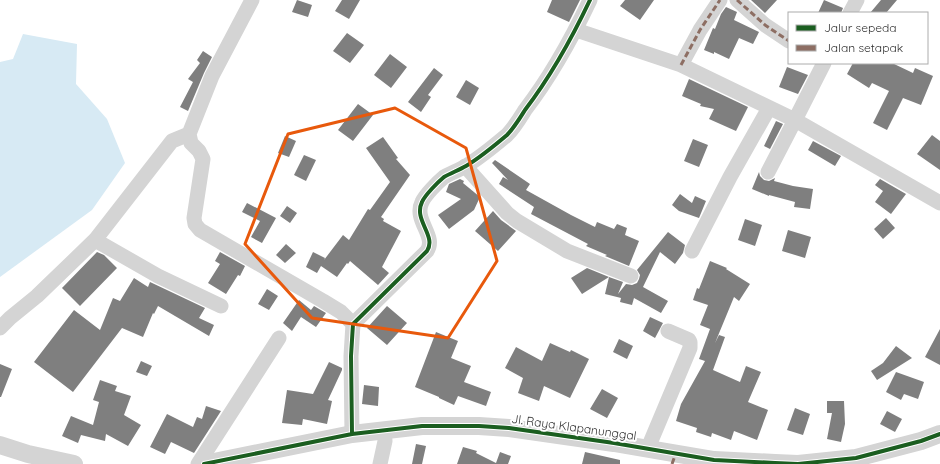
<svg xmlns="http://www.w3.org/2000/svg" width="940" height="464" font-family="Quicksand,sans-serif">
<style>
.water{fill:#d7eaf4}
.building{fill:#7f7f7f}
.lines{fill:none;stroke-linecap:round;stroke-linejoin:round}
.minor{stroke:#d4d4d4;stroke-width:15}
.tertiary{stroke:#d4d4d4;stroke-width:18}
.quiet{stroke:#8d6e63;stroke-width:3;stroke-dasharray:6 3;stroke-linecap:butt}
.cycleway-casing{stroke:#fff;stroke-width:6}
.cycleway{stroke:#1b5e20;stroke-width:4}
.marked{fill:none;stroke:#e8590c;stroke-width:3;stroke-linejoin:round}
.labels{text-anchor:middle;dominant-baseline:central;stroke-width:4;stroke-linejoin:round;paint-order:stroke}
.street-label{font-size:12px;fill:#2f2f2f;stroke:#fff}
</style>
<rect width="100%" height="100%" fill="#fff"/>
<!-- water -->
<path class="water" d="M23,34L77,44L76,84L107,119L125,163L92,210L0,277V62L13,59Z"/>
<!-- building -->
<path class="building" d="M297,0L312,5L308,17L292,12Z
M342,0H360L349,19L335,11Z
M552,0H580L569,22L547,12Z
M625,0H654L640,20L620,6Z
M751,0H777L765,13Z
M824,0L843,8L841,13H818Z
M881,0H897L886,13H870Z
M726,7L737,12L734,20L759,32L753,44L739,38L729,59L714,52V54L704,50L713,28L715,29L721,14Z
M347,33L364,45L350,63L333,51Z
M203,51L212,57L204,73L188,111L180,107L193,82L188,79L200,63L197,60Z
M390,54L407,67L391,88L374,75Z
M853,63H892L913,73L915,68L933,76L921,105L903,98L887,130L873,123L889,91L872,83L869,88L847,74Z
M787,67L808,75L798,94L779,87Z
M434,68L443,75L428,95L431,97L421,112L408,102Z
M689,79L748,107L736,131L709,119L714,109L700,106L701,104L682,96Z
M466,80L479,88L470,105L456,97Z
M358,104L373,115L353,141L338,130Z
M776,121L783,124L770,149L764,146Z
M932,135L940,141V170L917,154Z
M285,136L296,141L289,157L278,153Z
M383,137L398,158L396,159L410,175L381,217L384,219L383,221L401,231L382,267L389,273L378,285L350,261L348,264L347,263L337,277L321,266L317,273L306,267L313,252L325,258L324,260L343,235L349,240L368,209L370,210L390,182L366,148Z
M693,139L708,145L699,167L684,161Z
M813,141L841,156L835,166L808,150Z
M304,155L316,160L306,181L294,175Z
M495,160L530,184L526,190L571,215L595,227L597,222L614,229L617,224L627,228L625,235L639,241L629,266L605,256L607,255L586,246L588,244L531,214L534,207L499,184L503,177L508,180L492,163Z
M759,172L760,176L764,180L769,181L775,178L774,181L793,186L813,189L810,209L794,207L795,202L769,195V196L752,189Z
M460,179L464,181L463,183L480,197L474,210L449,229L438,215L461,199L446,192L449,184Z
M880,179L906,194L891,214L875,202L883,191L875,185Z
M680,194L692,203L695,196L706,201L699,218L679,211L672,205Z
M247,203L276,218L262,243L251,237L260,221L242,212Z
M287,206L297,213L290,223L280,216Z
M493,211L501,220L516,231L498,251L475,231Z
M886,218L895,228L883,239L874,229Z
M745,219L762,225L755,246L738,240Z
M788,230L811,237L805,258L782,251Z
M668,232L685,245L683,253L675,264L660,252L643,287L668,301L661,313L634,298L632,305L620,302L621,298L605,294L609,277L623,282L618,294L626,284L632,285L637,283L639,279L640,275L637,270Z
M286,244L296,253L285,263L276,255Z
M97,252L104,255L117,268L80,306L62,288Z
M220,252L245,266L240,276L238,275L226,294L208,283L220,264L215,261Z
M710,261L727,268L726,269L750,284L739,301L734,297L715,343L719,335L725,337L713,370L740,382L746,366L761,372L748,402L768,410L757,440L734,431L731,440L712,433L711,437L696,432L697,428L676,421L681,404L705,361L699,359L710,329L700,325L708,305L693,300L697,288L699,289Z
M587,268L609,277L582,294L571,278Z
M134,278L148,287L150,282L205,308L199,318L214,325L209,336L158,306L154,314L153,313L143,337L122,328L73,392L34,362L74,310L100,330L113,298L120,301Z
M267,289L278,296L269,310L258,304Z
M299,300L311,310L314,306L326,313L316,327L301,317L292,331L283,323Z
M387,306L407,323L387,345L367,328Z
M650,317L663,323L655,338L643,331Z
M940,329V365L925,357Z
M436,332L458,341L451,358L471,366L464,382L491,392L486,406L458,396L454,405L439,398V397L415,387Z
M619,339L633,346L627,359L613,352Z
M550,343L570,352L571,350L589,359L570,398L544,386L539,401L518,393L523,378L505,368L516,347L542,361Z
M896,346L912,358L877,380L871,371L883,363Z
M141,361L152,366L147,376L136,372Z
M329,362L342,368V370L328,400L332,401L327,424L303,419L302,425L282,423L287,390L313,394Z
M0,364L12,369L1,397H0Z
M896,372L924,382L918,399L904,394L901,400L886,392Z
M100,380L117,386L115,391L131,396L124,415L141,425L128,446L106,434L105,441L81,435L78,443L62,436L71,416L93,425L99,402L93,400Z
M364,385L379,387L378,406L362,404Z
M602,389L618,398L607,418L590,409Z
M827,401H844L845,424L841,442L827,439L832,413H827Z
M206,406L221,411L194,453L171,442L165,454L150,447L167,414L193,427L197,417L202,419Z
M795,408L810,414L803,435L787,430Z
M887,411L902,419L895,432L880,424Z
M416,444L426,446L422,464H412Z
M463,447L477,451L476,453L496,463L500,452L511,456L508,464H457Z
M585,452L620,460V464H582Z"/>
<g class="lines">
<!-- minor -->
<path class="minor" d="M252,0L212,76L189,134L191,143L199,151L203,159L194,218L195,224L200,230L323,301L341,312L353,324
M737,0L765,25L789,41
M850,13L857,0
M576,30L681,65L795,120L768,172
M824,63L795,120L940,203
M681,65L700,30L720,0
M465,166L507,213L517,221L567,251L631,276
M95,240L158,276L221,306
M692,251L730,177L769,108
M0,328L10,318L37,296L95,240L172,141L189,134
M352,434L351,356L353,324L427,251C437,236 413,220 422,202C425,195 438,182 444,177C451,173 459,170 466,166C481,157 494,146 507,135C514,128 520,118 525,110C551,76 572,38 590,0
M648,448L690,348V342L689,340L668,331
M198,464L279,338
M380,464L385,441L384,430"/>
<!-- tertiary -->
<path class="tertiary" d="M0,445L28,454L74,464
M204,464L352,434L422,426H479L509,428L614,443L714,460L775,463L798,464L856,458L921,441L940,434"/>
<!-- quiet -->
<path class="quiet" d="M737,0L765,25L789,41
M681,65L700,30L720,0
M672,464L676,453"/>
<defs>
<path id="cycleway" d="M352,434L351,356L353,324L427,251C437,236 413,220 422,202C425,195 438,182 444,177C451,173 459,170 466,166C481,157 494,146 507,135C514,128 520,118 525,110C551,76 572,38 590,0
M204,464L352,434L422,426H479L509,428L614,443L714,460L775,463L798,464L856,458L921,441L940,434"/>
</defs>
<!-- cycleway casing -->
<use href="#cycleway" class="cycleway-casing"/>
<!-- cycleway -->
<use href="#cycleway" class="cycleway"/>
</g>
<!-- marked area -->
<path class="marked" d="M395,108L466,148L497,261L448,338L312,318L245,244L288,134Z"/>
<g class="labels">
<!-- street labels -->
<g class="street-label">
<text transform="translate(574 427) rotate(8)">Jl. Raya Klapanunggal</text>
</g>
</g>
<!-- legend -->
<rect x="788" y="12" width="140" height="52" fill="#ffffff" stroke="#acacac"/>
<rect x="796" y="25" width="20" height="6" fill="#1b5e20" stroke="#acacac"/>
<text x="824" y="32" font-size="12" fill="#2f2f2f">Jalur sepeda</text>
<rect x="796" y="45" width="20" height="6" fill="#8d6e63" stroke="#acacac"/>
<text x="824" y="52" font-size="12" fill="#2f2f2f">Jalan setapak</text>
</svg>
